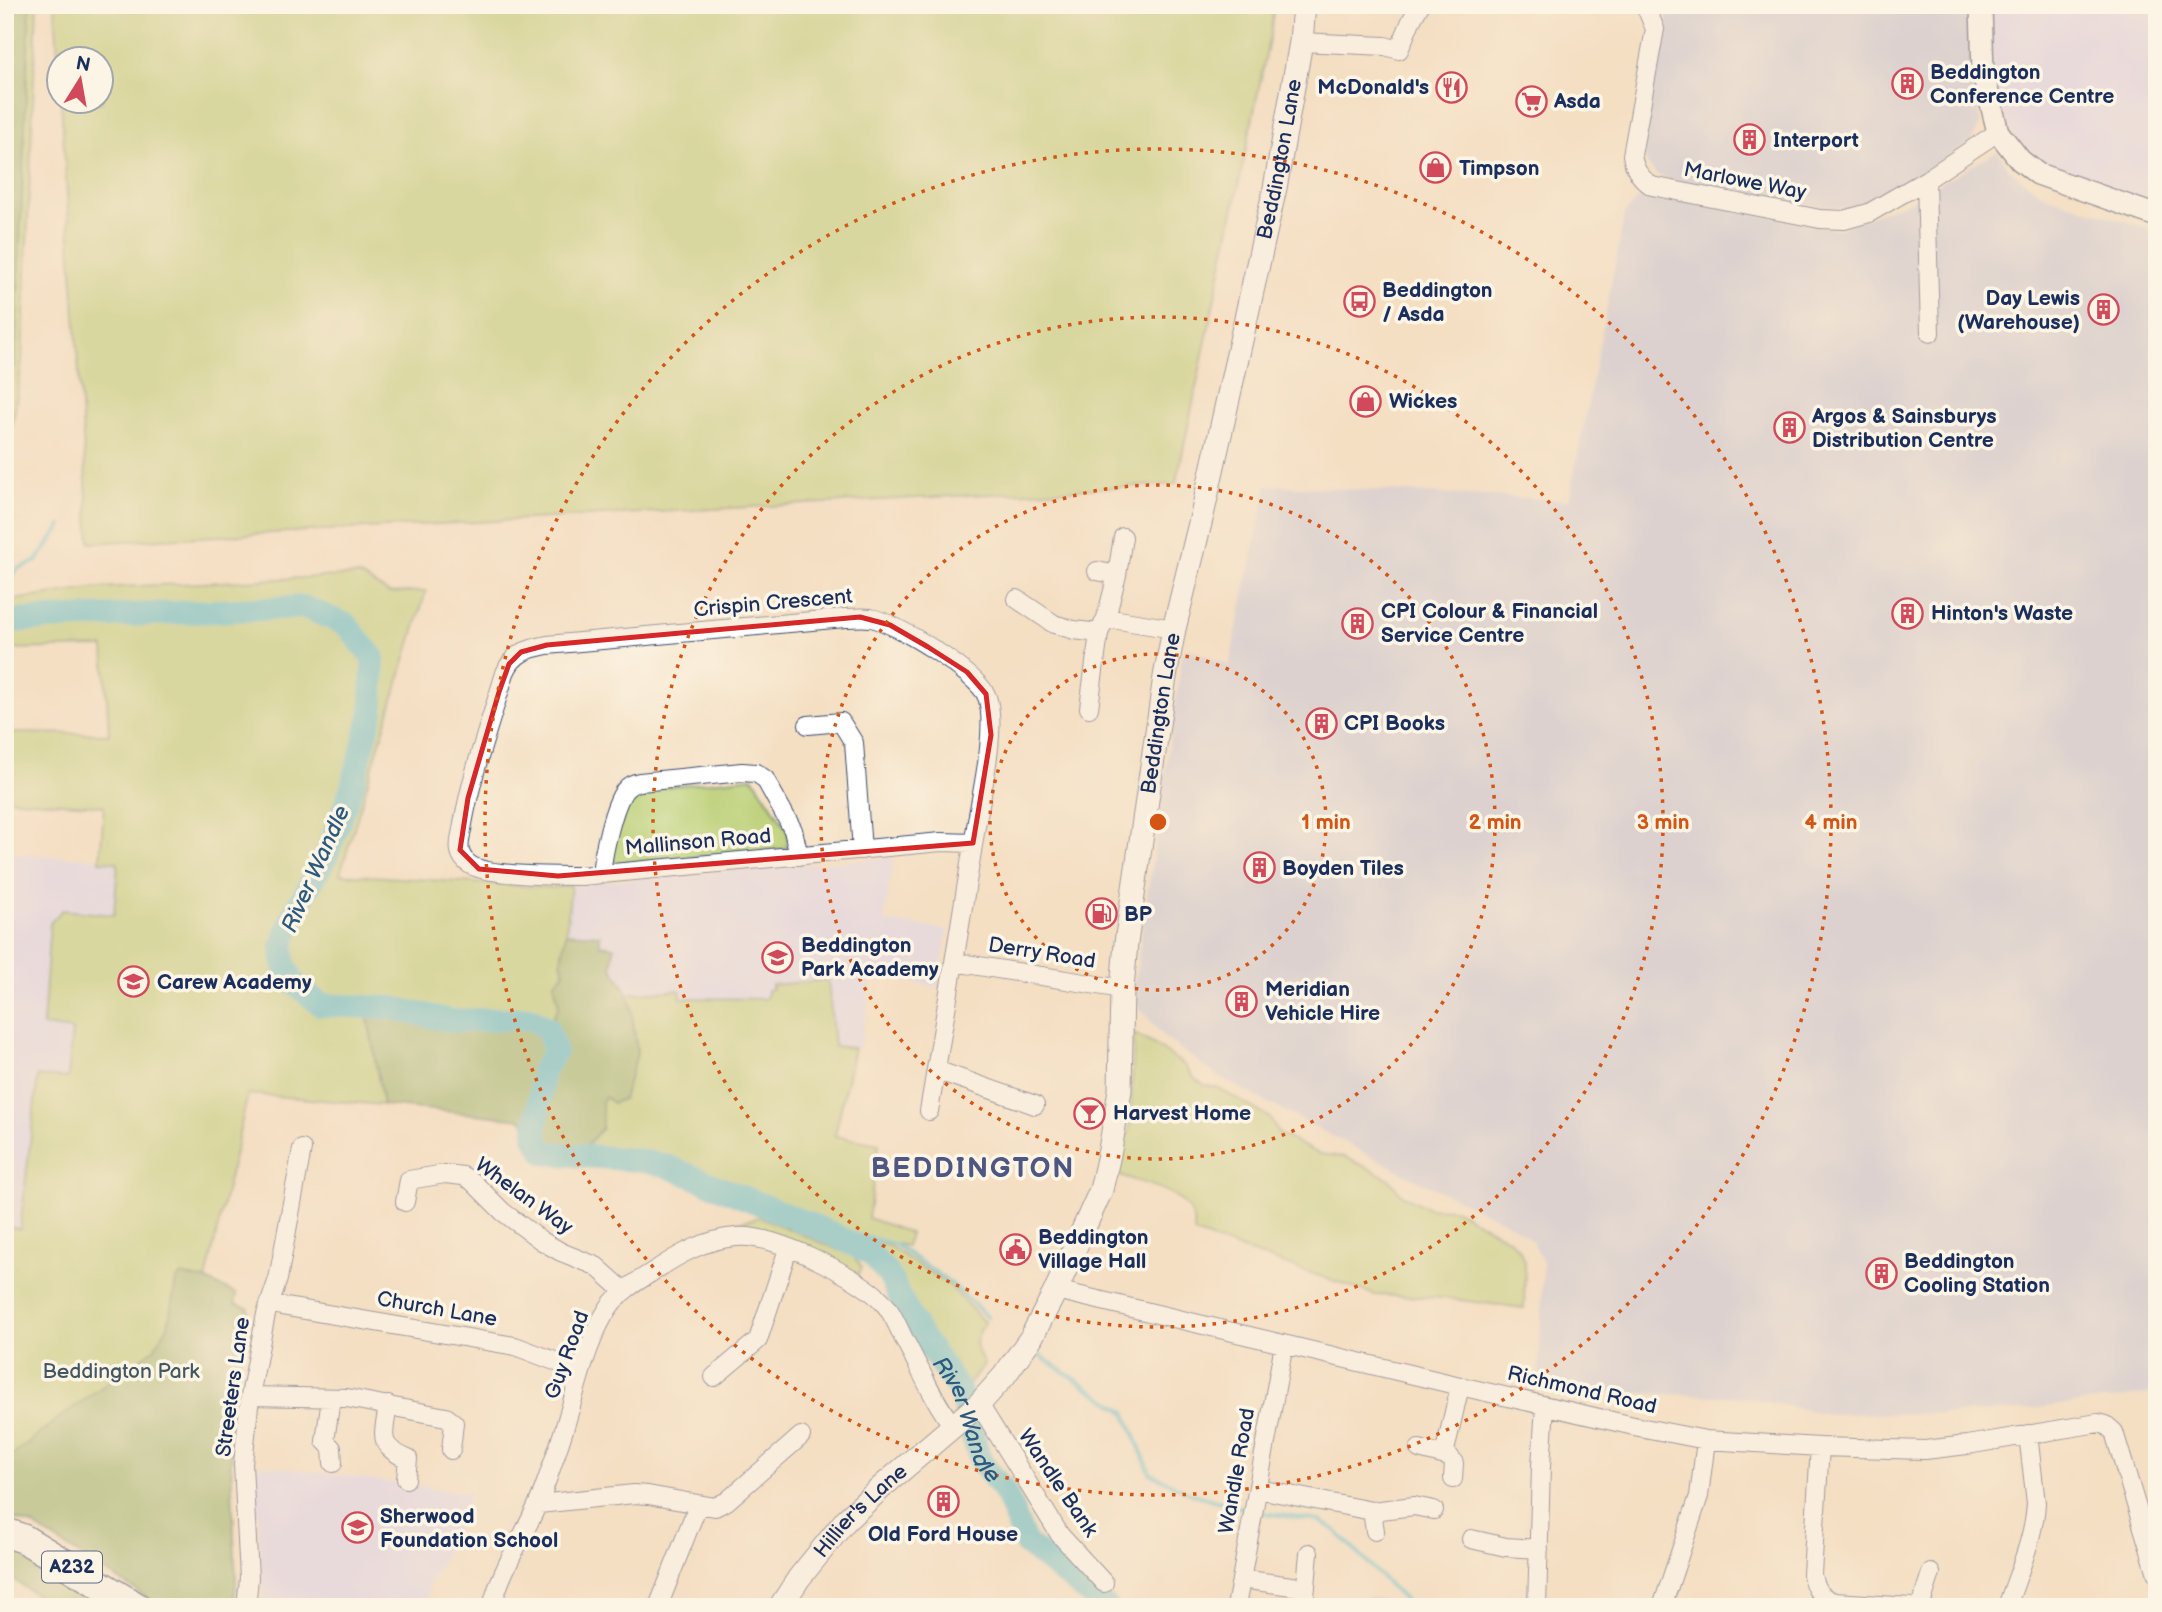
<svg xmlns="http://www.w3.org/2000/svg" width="2162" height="1612" font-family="'Balsamiq Sans',sans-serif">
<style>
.built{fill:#dad6f7}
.industrial{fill:#c0c2dd}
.green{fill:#b9cf74;stroke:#6a7f69;stroke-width:2}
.forest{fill:#92b266;stroke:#567062;stroke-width:2}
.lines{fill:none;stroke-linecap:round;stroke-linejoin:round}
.stream{stroke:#50bbcd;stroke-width:4.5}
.river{stroke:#50bbcd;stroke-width:24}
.minor-casing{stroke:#3c496d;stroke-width:20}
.tertiary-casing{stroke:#3c496d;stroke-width:24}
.secondary-casing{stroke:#3c496d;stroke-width:25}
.trunk-casing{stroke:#3c496d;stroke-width:31}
.minor{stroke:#fff;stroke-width:18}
.tertiary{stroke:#fff;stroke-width:21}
.secondary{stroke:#fff;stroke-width:23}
.trunk{stroke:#fff;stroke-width:28}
.marked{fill:none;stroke:#d62828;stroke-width:5;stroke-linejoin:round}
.ring{fill:none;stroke:#d45514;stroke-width:3.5;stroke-dasharray:3.5 7}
.labels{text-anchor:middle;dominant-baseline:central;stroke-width:7;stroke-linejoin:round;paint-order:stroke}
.shield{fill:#fcf5e5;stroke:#5e6a86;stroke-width:2}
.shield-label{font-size:19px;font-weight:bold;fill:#1b2f5e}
.poi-label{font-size:21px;font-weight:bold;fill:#1b2f5e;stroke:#fcf5e5;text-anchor:start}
.street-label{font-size:21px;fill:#1b2f5e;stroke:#fcf5e5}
.park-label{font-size:21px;fill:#425764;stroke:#fcf5e5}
.water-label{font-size:23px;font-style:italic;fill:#2b597f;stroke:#fcf5e5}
.district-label{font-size:28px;font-weight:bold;letter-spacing:2px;fill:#4e5684;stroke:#fcf5e5}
.centre{fill:#d45514;stroke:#fcf5e5;stroke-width:3.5}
.ring-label{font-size:21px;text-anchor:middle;font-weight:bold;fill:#d45514;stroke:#fcf5e5;stroke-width:7;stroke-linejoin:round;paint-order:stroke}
</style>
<rect width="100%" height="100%" fill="#fcf5e5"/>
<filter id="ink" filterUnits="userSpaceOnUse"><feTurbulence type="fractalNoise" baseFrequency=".0143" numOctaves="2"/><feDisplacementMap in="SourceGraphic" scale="14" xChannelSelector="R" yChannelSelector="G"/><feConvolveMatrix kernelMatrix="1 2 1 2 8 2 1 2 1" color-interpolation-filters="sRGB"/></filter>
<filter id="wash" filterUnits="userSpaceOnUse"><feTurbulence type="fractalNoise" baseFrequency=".00686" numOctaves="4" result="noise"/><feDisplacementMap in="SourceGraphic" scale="28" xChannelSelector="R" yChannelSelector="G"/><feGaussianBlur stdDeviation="1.57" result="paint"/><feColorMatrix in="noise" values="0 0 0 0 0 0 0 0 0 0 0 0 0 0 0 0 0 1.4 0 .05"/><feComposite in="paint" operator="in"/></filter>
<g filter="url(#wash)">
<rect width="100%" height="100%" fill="#f4dfc2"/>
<!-- built -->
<path class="built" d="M1990,5H2157V206L2054,169L2015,139L1998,105L1990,69Z
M5,853L277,870L20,1230L5,1226Z
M894,857L884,921L948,930L938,987L872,976L860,1048L634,1031L631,1005L625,988L599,945L600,935L566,933L571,885Z
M255,1464L470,1493L442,1563L432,1578L424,1607H263Z"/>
<!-- industrial -->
<path class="industrial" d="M1670,5H1970L1975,97L1981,123L1970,143L1874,200L1851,209L1798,204L1681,183L1657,175L1647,164L1641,146Z
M1997,151L2010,170L2038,191L2054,199L2157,231V1393L2015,1411L1947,1414H1827L1741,1397L1538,1389L1543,1263L1532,1240L1510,1224L1415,1179L1220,1078L1164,1037L1132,999L1183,651L1188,648L1229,666L1267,485L1569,500L1625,213L1645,191L1838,229L1912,200Z
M1365,1597L1391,1600V1607H1363Z"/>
<!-- green -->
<path class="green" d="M5,5H37L22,362L9,449H5Z
M55,5H1274L1271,30L1176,484L90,543L61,102H102V60H60L59,76Z
M359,575L389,593L426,591L340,874L551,888L571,885L566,933L561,960L564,973L555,983L559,1006L552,1020L501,1027L451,1029L390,1013L368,1018L383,1105L248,1094L206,1280L237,1294L235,1304L249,1308L235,1393L231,1464L236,1584L233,1607H162L32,1525L5,1516V1226L20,1229L38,1076L68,1078L72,1030L43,1026L50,923L62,910L114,915L118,862L100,861L104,806L5,799V733L109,734L104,647L5,649V600H13L98,588Z
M753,777L788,831V845L785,849L618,864L612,859L610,852L630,791Z
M828,980L834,1046L854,1048L835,1136L879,1144L868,1218L910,1233L906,1246L856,1235L829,1232L664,1165L636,1160L578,1155L602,1128V1102L605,1096L623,1099L637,1054L631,1005L627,994L680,990L681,998L764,999L767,997V990L772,989V985Z
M1134,1034L1155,1045L1184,1065L1194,1078L1204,1085L1217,1088L1269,1117L1279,1134L1319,1154L1345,1157L1388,1178L1402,1195L1429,1208L1454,1209L1509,1239L1519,1249L1525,1261L1524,1308L1443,1298L1375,1295L1194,1233C1198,1191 1143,1183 1112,1174L1119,1136L1128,1135L1133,1111L1131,1109Z
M760,1217L853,1256L862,1268L857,1275L800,1244L768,1232L722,1226Z
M860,1240L889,1246L950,1286L985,1323C973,1340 974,1346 984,1364L966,1389L914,1314L884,1255Z"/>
<!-- forest -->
<path class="forest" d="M5,5H30L15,367L5,364Z
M566,933L600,935V945L614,947L612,967L625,988L631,1005L637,1054L623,1099L613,1103L605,1097L602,1102V1128L578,1155L545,1153L522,1119L383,1105L368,1018L390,1013L451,1029L501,1027L551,1020L559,1006L554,983L564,973L561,960Z
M181,1275L206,1280L237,1294L235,1304L249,1308L235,1393L231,1464L236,1584L233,1607H162L32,1525L5,1516V1461L51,1424L154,1349L168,1326L176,1280Z
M5,1547L16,1550L106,1607H54L5,1574Z"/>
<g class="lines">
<!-- stream -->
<path class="stream" d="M5,586L17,569L37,561L61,526
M829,1232L856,1235L894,1244L951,1283L987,1317
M1031,1350L1125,1412L1150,1473L1192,1494L1250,1510
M1258,1512L1320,1521L1335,1530L1411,1607"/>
<!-- river -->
<path class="river" id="s1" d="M5,621L304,607L347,625L373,658L372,712L353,784L326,857L294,913L282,946L284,963L293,982L321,1005L393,1008L452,1021L530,1018L547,1028L555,1051L543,1070L535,1137L545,1153L636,1160L664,1165L829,1232L871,1254L888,1274L917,1330L959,1390L981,1462L1005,1492L1026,1544L1106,1607"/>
</g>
</g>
<g filter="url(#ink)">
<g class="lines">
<defs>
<path id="minor" d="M1645,5L1655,29L1632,155C1634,169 1640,178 1652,186L1820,219L1844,220L1869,213L1926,180L1998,132
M1301,42L1385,46L1399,50L1411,21L1420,5
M1926,180L1930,333
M1097,571L1117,575L1106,618L1174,629
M1117,575L1123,537
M1017,599L1054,624L1074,630L1099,633
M1089,708L1099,633L1106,618
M808,725L841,722L854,743L862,850
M601,874C603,854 613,805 625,790C629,785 633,783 640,782L742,772L756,773L765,779L793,830L799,856
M954,962L1122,989
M936,1070L1035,1105
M929,1111C945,1018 960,926 975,833C980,799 998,728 987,697C979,674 895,622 871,618C863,617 853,618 845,618L547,645C527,649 513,653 505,673C490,723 472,773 463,824C462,832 458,843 460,851C461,856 465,861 469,864C484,876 560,876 581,876L941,842L973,843
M405,1202L409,1180L445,1174L463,1176L472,1181L503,1212L542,1241L561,1252L596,1266L624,1291
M1056,1290L1460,1386L1634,1426L1706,1440L1820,1447L1925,1450L1967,1445L2098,1423L2106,1425L2114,1432L2157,1574
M281,1306L515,1346L581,1371
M714,1377L758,1340L788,1249
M250,1396L347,1398L446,1417L454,1423L451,1450
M331,1398L325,1441L332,1448L333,1463
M979,1404L1060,1535L1104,1583
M388,1405C384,1435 376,1446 408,1459L406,1479
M1820,1447L1812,1574C1814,1589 1821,1598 1835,1602L1911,1607
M1419,1449L1450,1457L1454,1463L1453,1479
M1444,1455L1460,1386
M1258,1489L1372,1511L1414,1506L1434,1510
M539,1504L634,1494L648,1495L715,1507L727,1501L801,1436
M1372,1511L1375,1531
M1471,1539L1506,1547L1539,1549
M1241,1579L1306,1588
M2008,1604C2019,1571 2034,1538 2036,1503L2028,1434
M246,1607L249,1578L243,1464L250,1396L266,1314L278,1279L302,1149
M492,1607C501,1566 529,1530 543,1491C552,1466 561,1441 568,1416C579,1380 588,1339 609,1307C620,1291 638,1281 654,1271C678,1255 706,1239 736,1237C773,1233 852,1274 879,1298C891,1309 897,1325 904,1339C920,1368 933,1400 953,1426
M658,1607L698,1505
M1236,1607L1284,1344
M1304,1607L1309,1553
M1537,1607L1541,1466L1545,1406
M1662,1607L1699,1496L1706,1440
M1920,1607L1931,1573"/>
<path id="tertiary" d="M1981,5L1983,74L1992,108L1998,132L2020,160L2038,174L2157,216"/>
<g id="secondary">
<path id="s2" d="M780,1607L799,1578L846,1520L884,1485L979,1404L1004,1376L1031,1338L1056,1290L1101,1190L1110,1150L1120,1090L1122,989L1126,943L1165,677L1174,629L1203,511L1275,188L1301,42L1304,5"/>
</g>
<path id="trunk" d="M5,1532L24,1539L137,1607"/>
</defs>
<!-- minor casing -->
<use href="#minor" class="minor-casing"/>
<!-- tertiary casing -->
<use href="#tertiary" class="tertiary-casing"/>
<!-- secondary casing -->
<use href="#secondary" class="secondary-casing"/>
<!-- trunk casing -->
<use href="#trunk" class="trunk-casing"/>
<!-- minor -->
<use href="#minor" class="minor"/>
<!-- tertiary -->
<use href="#tertiary" class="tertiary"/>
<!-- secondary -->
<use href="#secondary" class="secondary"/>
<!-- trunk -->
<use href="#trunk" class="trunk"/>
</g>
</g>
<!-- marked area -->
<path d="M0 0H2162V1612H0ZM860,617L890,625L928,647L967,672L986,694L991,735L973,843L558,876L479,869L460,850L468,798L499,692L509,664L521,652L547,645Z" fill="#f4dfc2" fill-opacity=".55" fill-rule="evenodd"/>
<path class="marked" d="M860,617L890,625L928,647L967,672L986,694L991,735L973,843L558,876L479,869L460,850L468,798L499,692L509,664L521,652L547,645Z"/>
<!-- distance rings -->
<g class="ring">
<circle cx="1158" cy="822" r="168"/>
<circle cx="1158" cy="822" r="337"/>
<circle cx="1158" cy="822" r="505"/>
<circle cx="1158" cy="822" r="673"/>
</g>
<!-- icons -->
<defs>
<symbol id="building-ring" viewBox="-11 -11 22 22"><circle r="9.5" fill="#fcf5e5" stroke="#d1495b" stroke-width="1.5"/><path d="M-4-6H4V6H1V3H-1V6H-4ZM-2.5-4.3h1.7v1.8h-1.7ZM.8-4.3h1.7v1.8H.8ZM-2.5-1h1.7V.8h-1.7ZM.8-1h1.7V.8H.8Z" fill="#d1495b"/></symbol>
<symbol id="restaurant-ring" viewBox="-11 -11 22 22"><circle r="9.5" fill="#fcf5e5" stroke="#d1495b" stroke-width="1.5"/><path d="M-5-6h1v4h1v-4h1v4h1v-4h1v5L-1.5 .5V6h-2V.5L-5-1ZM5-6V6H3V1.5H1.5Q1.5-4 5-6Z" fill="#d1495b"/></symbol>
<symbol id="supermarket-ring" viewBox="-11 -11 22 22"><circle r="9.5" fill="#fcf5e5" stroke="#d1495b" stroke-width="1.5"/><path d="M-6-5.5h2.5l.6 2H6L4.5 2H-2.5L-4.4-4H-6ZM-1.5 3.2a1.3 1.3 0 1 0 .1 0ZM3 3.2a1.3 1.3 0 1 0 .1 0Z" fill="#d1495b"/></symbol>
<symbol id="shop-ring" viewBox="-11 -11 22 22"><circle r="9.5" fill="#fcf5e5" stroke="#d1495b" stroke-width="1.5"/><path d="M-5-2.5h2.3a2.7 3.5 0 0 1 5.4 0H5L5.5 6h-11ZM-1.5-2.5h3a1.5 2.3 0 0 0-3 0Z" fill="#d1495b"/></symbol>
<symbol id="bus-ring" viewBox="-11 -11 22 22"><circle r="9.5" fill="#fcf5e5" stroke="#d1495b" stroke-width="1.5"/><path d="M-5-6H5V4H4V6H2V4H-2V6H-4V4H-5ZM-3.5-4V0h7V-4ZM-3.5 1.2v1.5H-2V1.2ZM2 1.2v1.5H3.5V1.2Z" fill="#d1495b"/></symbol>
<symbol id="fuel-ring" viewBox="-11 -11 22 22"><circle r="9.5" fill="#fcf5e5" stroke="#d1495b" stroke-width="1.5"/><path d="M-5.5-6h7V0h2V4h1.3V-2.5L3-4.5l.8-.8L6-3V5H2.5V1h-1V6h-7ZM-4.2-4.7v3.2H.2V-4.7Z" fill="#d1495b"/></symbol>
<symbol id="school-ring" viewBox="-11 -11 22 22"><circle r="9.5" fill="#fcf5e5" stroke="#d1495b" stroke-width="1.5"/><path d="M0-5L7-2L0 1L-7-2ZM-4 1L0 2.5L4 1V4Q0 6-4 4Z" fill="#d1495b"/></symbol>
<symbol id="bar-ring" viewBox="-11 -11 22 22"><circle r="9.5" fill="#fcf5e5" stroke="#d1495b" stroke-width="1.5"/><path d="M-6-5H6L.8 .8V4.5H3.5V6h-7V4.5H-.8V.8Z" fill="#d1495b"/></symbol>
<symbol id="civic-ring" viewBox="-11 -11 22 22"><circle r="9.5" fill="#fcf5e5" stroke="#d1495b" stroke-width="1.5"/><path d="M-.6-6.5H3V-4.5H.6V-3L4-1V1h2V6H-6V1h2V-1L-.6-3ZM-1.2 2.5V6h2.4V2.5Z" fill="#d1495b"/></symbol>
</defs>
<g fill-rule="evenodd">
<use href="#building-ring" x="1890" y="66" width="35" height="35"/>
<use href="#restaurant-ring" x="1434" y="70" width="35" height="35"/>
<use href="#supermarket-ring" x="1514" y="84" width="35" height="35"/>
<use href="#building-ring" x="1732" y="122" width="35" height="35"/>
<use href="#shop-ring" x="1418" y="150" width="35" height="35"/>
<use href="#bus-ring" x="1342" y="284" width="35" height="35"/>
<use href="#building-ring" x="2086" y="292" width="35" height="35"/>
<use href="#shop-ring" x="1348" y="384" width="35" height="35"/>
<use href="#building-ring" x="1772" y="410" width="35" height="35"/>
<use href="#building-ring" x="1890" y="596" width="35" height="35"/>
<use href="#building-ring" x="1340" y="606" width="35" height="35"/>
<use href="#building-ring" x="1304" y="706" width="35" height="35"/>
<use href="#building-ring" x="1242" y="850" width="35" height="35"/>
<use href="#fuel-ring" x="1084" y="896" width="35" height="35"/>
<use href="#school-ring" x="760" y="940" width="35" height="35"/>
<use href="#school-ring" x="116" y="964" width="35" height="35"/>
<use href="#building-ring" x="1224" y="984" width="35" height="35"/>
<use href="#bar-ring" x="1072" y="1096" width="35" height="35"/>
<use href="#civic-ring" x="998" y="1232" width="35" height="35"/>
<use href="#building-ring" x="1864" y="1256" width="35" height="35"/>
<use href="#building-ring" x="926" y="1484" width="35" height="35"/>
<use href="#school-ring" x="340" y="1510" width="35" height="35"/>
</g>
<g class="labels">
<!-- shield labels -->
<rect class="shield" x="42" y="1551.5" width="60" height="31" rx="5"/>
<g class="shield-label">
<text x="72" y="1567">A232</text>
</g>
<!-- poi labels -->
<g class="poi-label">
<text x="1930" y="72">Beddington<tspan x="1930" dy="24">Conference Centre</tspan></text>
<text x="1429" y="87" text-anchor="end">McDonald's</text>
<text x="1554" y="101">Asda</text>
<text x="1773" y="140">Interport</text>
<text x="1459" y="168">Timpson</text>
<text x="1382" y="290">Beddington<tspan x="1382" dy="24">/ Asda</tspan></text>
<text x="2080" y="298" text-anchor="end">Day Lewis<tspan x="2080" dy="24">(Warehouse)</tspan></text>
<text x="1389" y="401">Wickes</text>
<text x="1812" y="416">Argos &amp; Sainsburys<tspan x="1812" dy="24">Distribution Centre</tspan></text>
<text x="1381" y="611">CPI Colour &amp; Financial<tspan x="1381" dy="24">Service Centre</tspan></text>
<text x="1931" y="613">Hinton's Waste</text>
<text x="1344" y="723">CPI Books</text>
<text x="1282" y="868">Boyden Tiles</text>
<text x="1124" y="914">BP</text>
<text x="801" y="945">Beddington<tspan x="801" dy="24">Park Academy</tspan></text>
<text x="157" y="982">Carew Academy</text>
<text x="1265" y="989">Meridian<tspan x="1265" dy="24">Vehicle Hire</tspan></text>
<text x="1113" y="1113">Harvest Home</text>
<text x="1038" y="1237">Beddington<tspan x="1038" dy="24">Village Hall</tspan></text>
<text x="1904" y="1261">Beddington<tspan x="1904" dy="24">Cooling Station</tspan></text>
<text x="380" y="1516">Sherwood<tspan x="380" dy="24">Foundation School</tspan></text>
<text x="943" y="1534" text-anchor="middle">Old Ford House</text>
</g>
<!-- street labels -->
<g class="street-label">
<text stroke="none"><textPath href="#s2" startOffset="1582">Beddington Lane</textPath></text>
<text transform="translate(1745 181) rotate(11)">Marlowe Way</text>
<text transform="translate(773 603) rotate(-5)">Crispin Crescent</text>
<text stroke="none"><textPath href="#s2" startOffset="1015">Beddington Lane</textPath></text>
<text transform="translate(698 842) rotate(-5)">Mallinson Road</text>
<text transform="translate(1042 953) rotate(9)">Derry Road</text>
<text transform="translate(524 1196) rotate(36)">Whelan Way</text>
<text transform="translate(437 1309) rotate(10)">Church Lane</text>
<text transform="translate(567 1355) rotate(-70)">Guy Road</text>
<text transform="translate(233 1387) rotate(-82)">Streeters Lane</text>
<text transform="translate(1582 1390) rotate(13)">Richmond Road</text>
<text transform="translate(1237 1471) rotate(-80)">Wandle Road</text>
<text transform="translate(1058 1483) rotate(56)">Wandle Bank</text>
<text stroke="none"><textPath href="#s2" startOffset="126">Hillier's Lane</textPath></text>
</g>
<!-- park labels -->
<g class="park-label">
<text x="121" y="1371">Beddington Park</text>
</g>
<!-- water labels -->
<g class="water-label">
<text transform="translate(316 869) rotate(-66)">River Wandle</text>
<text stroke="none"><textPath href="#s1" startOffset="1670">River Wandle</textPath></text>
</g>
<!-- district labels -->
<g class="district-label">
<text x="973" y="1168">BEDDINGTON</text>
</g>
</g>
<circle cx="1158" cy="822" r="10" class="centre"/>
<g class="ring-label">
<text x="1326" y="829">1 min</text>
<text x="1495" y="829">2 min</text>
<text x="1663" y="829">3 min</text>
<text x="1831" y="829">4 min</text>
</g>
<!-- margin -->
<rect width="2162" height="1612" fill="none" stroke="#fcf5e5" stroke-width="28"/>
<!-- north arrow -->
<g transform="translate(80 80) rotate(11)"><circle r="33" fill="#fcf5e5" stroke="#a2a6af" stroke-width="2"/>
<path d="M0-5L12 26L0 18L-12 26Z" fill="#d1495b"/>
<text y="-10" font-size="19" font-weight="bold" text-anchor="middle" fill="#1b2f5e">N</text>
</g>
</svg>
